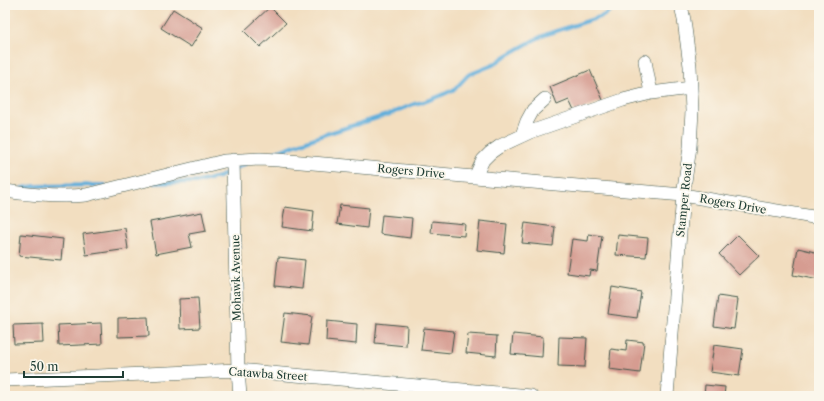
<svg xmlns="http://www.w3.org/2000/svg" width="824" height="401" font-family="'Libre Caslon Text',serif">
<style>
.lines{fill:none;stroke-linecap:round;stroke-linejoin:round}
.stream{stroke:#62afdb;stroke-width:4}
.building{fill:#d69c91}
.minor-casing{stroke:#3f5549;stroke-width:14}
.minor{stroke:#fff;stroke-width:13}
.labels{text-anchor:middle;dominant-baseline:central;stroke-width:3.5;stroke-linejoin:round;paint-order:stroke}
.street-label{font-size:11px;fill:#1f3d34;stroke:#fbf7ec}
</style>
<rect width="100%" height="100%" fill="#fbf7ec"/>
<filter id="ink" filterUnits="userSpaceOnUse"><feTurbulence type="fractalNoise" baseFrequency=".025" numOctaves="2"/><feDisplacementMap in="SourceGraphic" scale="8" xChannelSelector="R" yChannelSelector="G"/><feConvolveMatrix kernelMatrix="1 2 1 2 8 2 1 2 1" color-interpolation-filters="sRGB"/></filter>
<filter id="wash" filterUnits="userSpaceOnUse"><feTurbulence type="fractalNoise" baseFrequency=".012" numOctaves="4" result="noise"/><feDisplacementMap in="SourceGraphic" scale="16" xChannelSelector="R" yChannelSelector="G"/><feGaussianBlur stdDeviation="0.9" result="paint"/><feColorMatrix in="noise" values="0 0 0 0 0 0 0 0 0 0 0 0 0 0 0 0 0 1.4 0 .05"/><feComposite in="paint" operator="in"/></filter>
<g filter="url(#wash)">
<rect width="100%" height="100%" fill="#f2dec0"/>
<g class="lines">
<!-- stream -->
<path class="stream" d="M268,155L326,134L390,114L414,104L427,101L442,95L455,89L468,75L493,65L504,57L534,40L547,34L603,16L617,5
M155,183L198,182L219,177L245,164
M22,188L35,186L105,185"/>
</g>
<g id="blocks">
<!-- building -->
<path class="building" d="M270,7L286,23L260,47L244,31Z
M173,9L203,28L191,47L161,28Z
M590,70L603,100L575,113L569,100L557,105L550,87Z
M340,205L369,208L367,228L337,224Z
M285,207L314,211L312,231L282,227Z
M202,212L206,231L189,234L192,247L156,254L150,222Z
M382,215L412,218L410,238L380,234Z
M432,221L465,224L464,236L431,233Z
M480,221L507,224L504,253L477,250Z
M525,223L555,227L553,246L522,243Z
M125,228L128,249L86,255L83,234Z
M21,234L63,239L61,260L19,256Z
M589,234L602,236L597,271L590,270L589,276L567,273L572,239L588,241Z
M618,235L648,238L646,257L616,255Z
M738,235L759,256L739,275L719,254Z
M798,248L819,253V280L793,275Z
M278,257L305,260L302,289L275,286Z
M612,287L641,292L637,318L608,314Z
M718,296L738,299L734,329L714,326Z
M198,298L200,328L180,329L179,299Z
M285,313L312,316L308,345L281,342Z
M148,317L149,336L118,337V318Z
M327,321L357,324L356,344L326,341Z
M101,323L102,344L59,346L58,325Z
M377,323L407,326L406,346L375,343Z
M43,324L44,343L14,344L13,325Z
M424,328L454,331L451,353L421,350Z
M468,334L497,336L496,356L466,353Z
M513,334L543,337L542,357L511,354Z
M559,337L587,338L585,367L558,366Z
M627,340L644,342L640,373L609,369L611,349L626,351Z
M714,345L743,349L739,376L710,372Z
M705,385L725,387L724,396H704Z"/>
</g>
</g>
<g filter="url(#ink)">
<use href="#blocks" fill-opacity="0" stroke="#3f5549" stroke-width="1"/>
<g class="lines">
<defs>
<path id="minor" d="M645,61L651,93
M522,135L527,121L533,110L545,99
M233,160L238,370L240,396
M475,177L483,160L490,153L500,146L530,132L623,100L651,93L691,88
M5,191C32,195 59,198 86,195L224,161L260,159L278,160L683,195L819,218
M5,380L238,370L531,396
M667,396L683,195L690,147L692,111L690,66L684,20L681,5"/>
</defs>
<!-- minor casing -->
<use href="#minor" class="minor-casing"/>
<!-- minor -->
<use href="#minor" class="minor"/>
</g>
</g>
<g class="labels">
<!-- street labels -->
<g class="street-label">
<text transform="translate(411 171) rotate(5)">Rogers Drive</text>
<text transform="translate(684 200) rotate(-84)">Stamper Road</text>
<text transform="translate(733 204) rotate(10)">Rogers Drive</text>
<text transform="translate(236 278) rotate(-91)">Mohawk Avenue</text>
<text transform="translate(268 374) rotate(4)">Catawba Street</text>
</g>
</g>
<!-- margin -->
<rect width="824" height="401" fill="none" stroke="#fbf7ec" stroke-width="20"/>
<!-- scale -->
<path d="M24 371v6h99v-6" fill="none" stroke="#1f3d34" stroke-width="2"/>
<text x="30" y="371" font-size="12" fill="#1f3d34" stroke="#fbf7ec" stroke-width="3" paint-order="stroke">50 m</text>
</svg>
